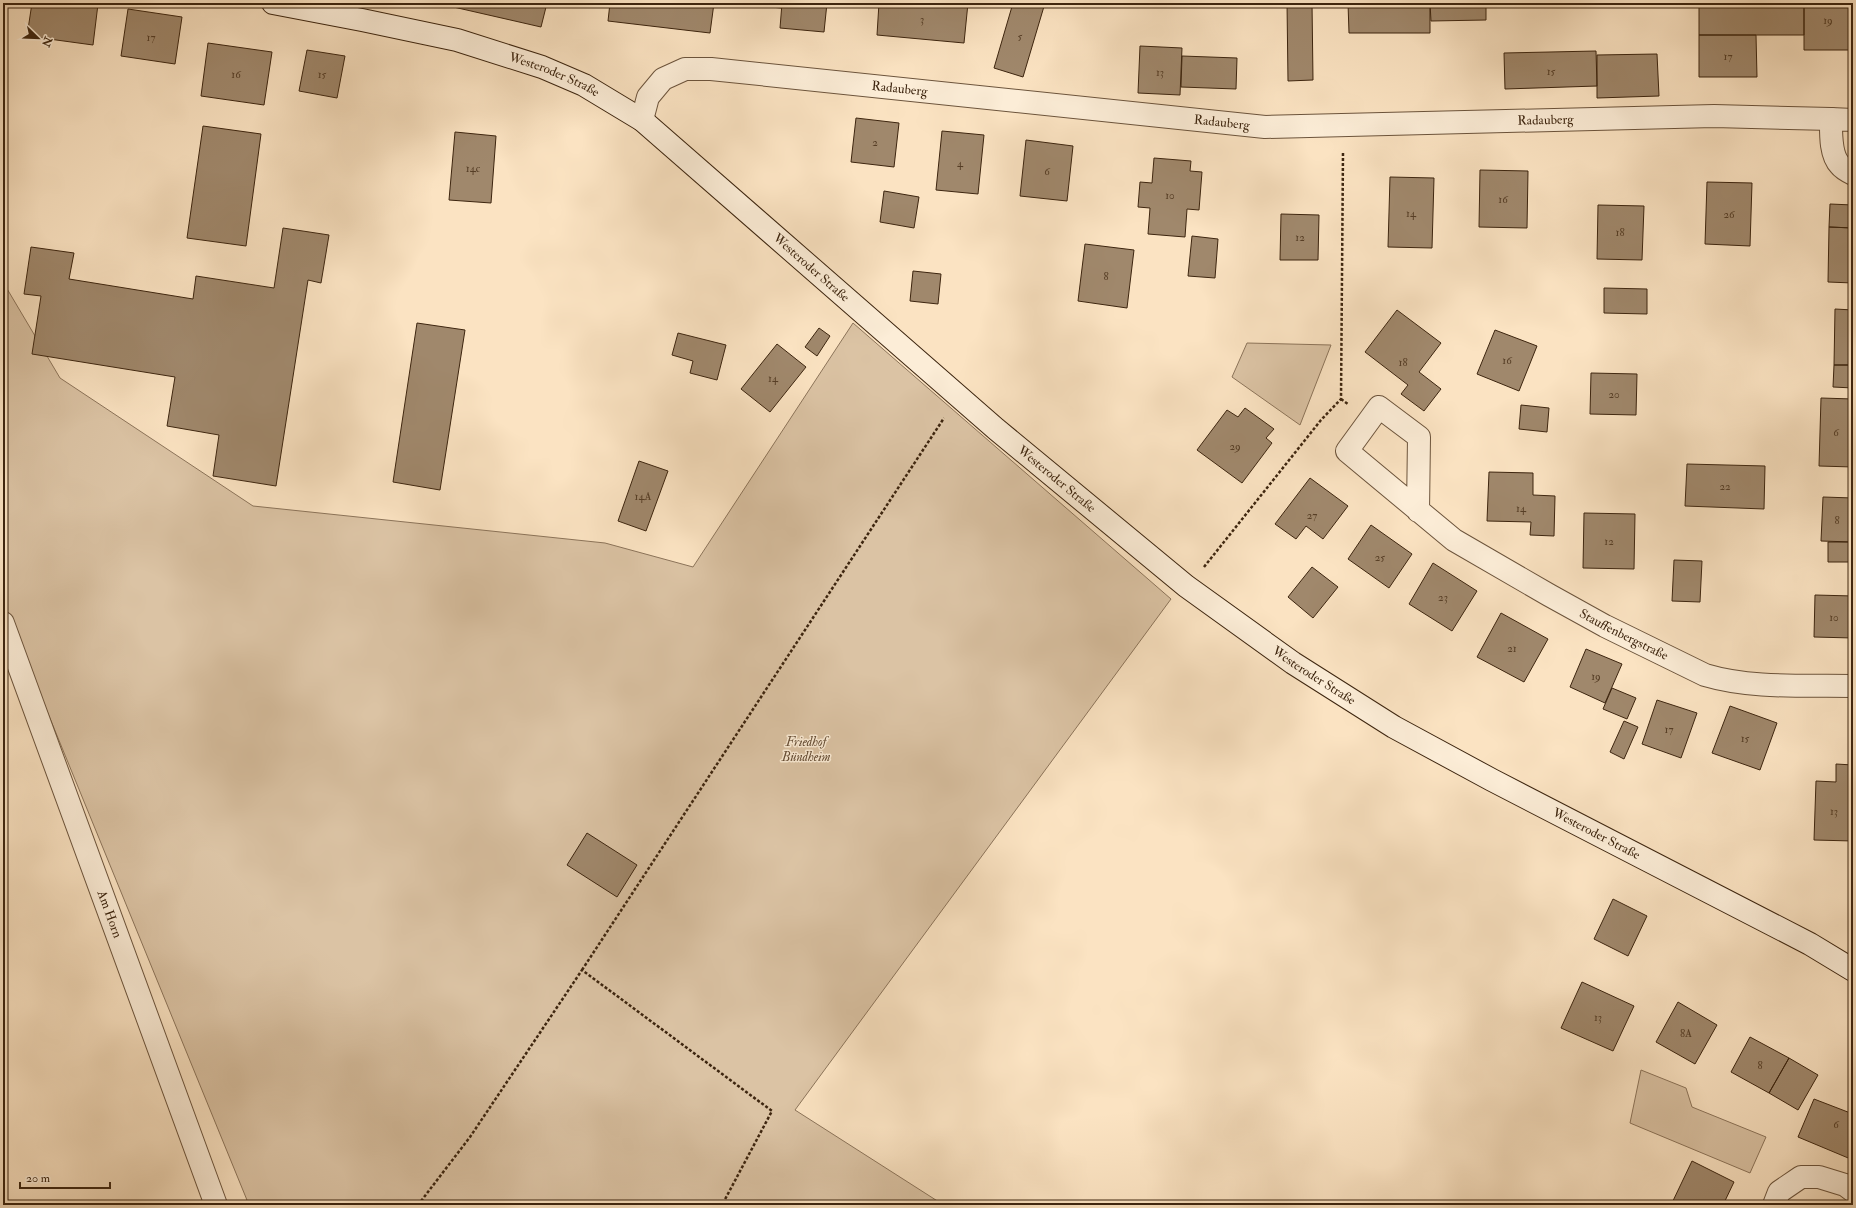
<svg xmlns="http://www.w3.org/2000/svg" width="1856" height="1208" viewBox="0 0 1856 1208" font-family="'IM FELL Double Pica',serif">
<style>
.green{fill:#dbc3a4;stroke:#8c745a}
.building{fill:#a0886c;stroke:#3d250f}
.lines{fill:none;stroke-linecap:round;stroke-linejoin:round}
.street-casing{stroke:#6c543c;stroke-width:24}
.secondary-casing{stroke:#3d250f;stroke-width:24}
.path{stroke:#3d250f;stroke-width:2.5;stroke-dasharray:3 2;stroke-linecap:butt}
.street{stroke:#fcedd7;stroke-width:22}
.secondary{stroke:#fcedd7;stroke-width:22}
.labels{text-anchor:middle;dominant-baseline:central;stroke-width:3;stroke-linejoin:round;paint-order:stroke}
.number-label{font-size:11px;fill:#563e26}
.street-label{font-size:13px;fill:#3d250f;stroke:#fcedd7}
.park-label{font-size:13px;font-style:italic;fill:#644c34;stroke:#fcedd7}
</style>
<rect width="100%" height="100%" fill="#fbe3c2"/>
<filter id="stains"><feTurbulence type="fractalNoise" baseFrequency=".005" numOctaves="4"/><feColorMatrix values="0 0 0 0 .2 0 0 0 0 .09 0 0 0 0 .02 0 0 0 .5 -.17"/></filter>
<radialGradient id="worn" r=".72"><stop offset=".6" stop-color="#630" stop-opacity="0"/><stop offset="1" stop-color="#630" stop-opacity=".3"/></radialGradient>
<!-- green -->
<path class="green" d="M 3,282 L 60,378 L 253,506 L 605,543 L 693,567 L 853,323 L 1171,599 L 795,1110 L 939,1202 L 937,1205 L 249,1205 L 11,623 L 3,599 Z
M 1247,343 L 1331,345 L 1300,425 L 1232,377 Z
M 1641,1070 L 1686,1088 L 1692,1107 L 1766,1137 L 1750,1173 L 1630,1123 Z"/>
<!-- building -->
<path class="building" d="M 32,3 L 98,4 L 93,45 L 27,36 Z
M 436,3 L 547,3 L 541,27 Z
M 610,3 L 714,3 L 710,33 L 608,21 Z
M 728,3 L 782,3 L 781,8 Z
M 782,3 L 827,3 L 824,32 L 780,28 Z
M 879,3 L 968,3 L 964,43 L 877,35 Z
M 1013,3 L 1045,3 L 1023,77 L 994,68 Z
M 1287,3 L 1312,3 L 1313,80 L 1288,81 Z
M 1348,3 L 1430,3 L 1430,33 L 1349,33 Z
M 1430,3 L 1486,3 L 1486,20 L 1431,21 Z
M 1699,4 L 1804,4 L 1804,35 L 1699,35 Z
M 1804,4 L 1853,4 L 1853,50 L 1804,50 Z
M 128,9 L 182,17 L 175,64 L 121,56 Z
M 1699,35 L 1756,35 L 1757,77 L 1699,77 Z
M 208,43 L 272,52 L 264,105 L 201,96 Z
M 1140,46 L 1182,48 L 1180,95 L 1138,93 Z
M 307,50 L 345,56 L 337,98 L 299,91 Z
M 1596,51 L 1597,86 L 1505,89 L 1504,53 Z
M 1657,54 L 1659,96 L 1597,98 L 1597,55 Z
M 1182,56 L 1237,58 L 1236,89 L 1181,87 Z
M 856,118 L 899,123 L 894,167 L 851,162 Z
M 203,126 L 261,134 L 246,246 L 187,238 Z
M 942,131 L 984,135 L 978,194 L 936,190 Z
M 455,132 L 496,136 L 491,203 L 449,200 Z
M 1026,140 L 1073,146 L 1067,201 L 1020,196 Z
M 1154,158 L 1191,161 L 1190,171 L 1202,172 L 1199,210 L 1187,209 L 1185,237 L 1148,234 L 1150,208 L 1138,207 L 1140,182 L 1152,183 Z
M 1480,170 L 1528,171 L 1527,228 L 1479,227 Z
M 1390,177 L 1434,178 L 1432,248 L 1388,247 Z
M 1707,182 L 1752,183 L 1750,246 L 1705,244 Z
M 884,191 L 919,197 L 914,228 L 880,222 Z
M 1830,204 L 1853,205 L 1853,228 L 1829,227 Z
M 1598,205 L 1644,206 L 1642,260 L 1597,259 Z
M 1281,214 L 1319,215 L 1318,260 L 1280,260 Z
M 1829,227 L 1853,228 L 1853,283 L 1828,282 Z
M 283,228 L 329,235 L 321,283 L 308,280 L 276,486 L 213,476 L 219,435 L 167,426 L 175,377 L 32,354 L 41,296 L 24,294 L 31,247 L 74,253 L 69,279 L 193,299 L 196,276 L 274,288 Z
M 1192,236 L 1218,239 L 1215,278 L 1188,276 Z
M 1085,244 L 1134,250 L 1127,308 L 1078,301 Z
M 913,271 L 941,274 L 938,304 L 910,301 Z
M 1604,288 L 1647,289 L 1647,314 L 1604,313 Z
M 1835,309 L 1853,310 L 1853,365 L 1834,365 Z
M 1397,310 L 1441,343 L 1419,372 L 1441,389 L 1424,411 L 1401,394 L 1408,385 L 1365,352 Z
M 417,323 L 465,330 L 440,490 L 393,482 Z
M 819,328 L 830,336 L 817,356 L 805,347 Z
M 1495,330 L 1537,346 L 1519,391 L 1477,374 Z
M 678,333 L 726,345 L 717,380 L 690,373 L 693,361 L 672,355 Z
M 777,344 L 806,367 L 770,412 L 741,389 Z
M 1834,365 L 1853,365 L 1853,388 L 1833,387 Z
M 1591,373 L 1637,374 L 1636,415 L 1590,414 Z
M 1821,398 L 1853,399 L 1853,467 L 1819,466 Z
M 1521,405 L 1549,408 L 1547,432 L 1519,429 Z
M 1245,408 L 1274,429 L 1266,438 L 1272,443 L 1242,483 L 1197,450 L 1227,410 L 1238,417 Z
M 639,461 L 668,471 L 646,531 L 618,521 Z
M 1687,464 L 1765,466 L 1764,509 L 1685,506 Z
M 1489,472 L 1533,473 L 1533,495 L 1555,496 L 1554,536 L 1530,535 L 1531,522 L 1487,521 Z
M 1310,478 L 1348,506 L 1323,539 L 1306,526 L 1296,539 L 1275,524 Z
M 1823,497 L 1853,498 L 1853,542 L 1821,541 Z
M 1584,513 L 1635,514 L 1634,569 L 1583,568 Z
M 1371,525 L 1412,554 L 1389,588 L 1348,559 Z
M 1828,542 L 1853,542 L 1853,562 L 1828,562 Z
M 1674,560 L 1702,561 L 1700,602 L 1672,601 Z
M 1433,563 L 1477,591 L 1452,631 L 1409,604 Z
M 1312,567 L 1338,587 L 1313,618 L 1288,597 Z
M 1815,595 L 1853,596 L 1853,638 L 1814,637 Z
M 1501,613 L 1548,639 L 1524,682 L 1477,657 Z
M 1586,649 L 1622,664 L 1605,703 L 1570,687 Z
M 1612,688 L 1636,698 L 1627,719 L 1603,709 Z
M 1657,700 L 1697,713 L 1681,758 L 1642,744 Z
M 1730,706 L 1777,723 L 1760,770 L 1712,753 Z
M 1624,721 L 1638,727 L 1624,759 L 1610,752 Z
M 1836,764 L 1853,765 L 1853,841 L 1814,840 L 1816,781 L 1836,782 Z
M 587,833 L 637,865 L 617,897 L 567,865 Z
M 1613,899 L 1647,916 L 1628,956 L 1594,939 Z
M 1582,982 L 1634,1006 L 1613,1051 L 1561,1028 Z
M 1678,1002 L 1717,1025 L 1695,1064 L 1656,1042 Z
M 1750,1037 L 1789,1058 L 1769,1093 L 1731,1072 Z
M 1789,1058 L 1818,1075 L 1798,1110 L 1769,1093 Z
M 1814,1099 L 1853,1114 L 1853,1160 L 1798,1137 Z
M 1692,1161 L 1734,1182 L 1723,1205 L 1671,1205 Z"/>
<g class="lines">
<!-- street casing -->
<g class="street-casing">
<g id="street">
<path id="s1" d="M 642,120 L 648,97 L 663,79 L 685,69 L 711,69 L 1265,127 L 1714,116 L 1831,119"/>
<path d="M 1853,120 L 1831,119 C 1831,133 1830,155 1840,165 C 1843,169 1849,172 1853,174"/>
<path id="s2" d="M 1418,511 L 1419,437 L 1379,407 L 1347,451 L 1454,540 L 1549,595 L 1605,626 L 1705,675 C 1752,689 1804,685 1853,686"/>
<path id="s3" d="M 3,623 L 216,1205"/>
<path d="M 1774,1205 L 1779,1192 L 1801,1177 L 1819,1177 L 1845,1185 L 1853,1191"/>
</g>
</g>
<!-- secondary casing -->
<g class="secondary-casing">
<g id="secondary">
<path id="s4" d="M 273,3 L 362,20 L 457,40 L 542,67 L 584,85 L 642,120 L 996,429 L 1186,586 L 1293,663 L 1394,727 L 1492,780 L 1810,944 L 1853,970"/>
</g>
</g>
<!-- path -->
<path class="path" d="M 1341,399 L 1348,404
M 1204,567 L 1321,420 L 1341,399 L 1343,152
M 582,970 L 944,418
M 418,1205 L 470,1137 L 582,970 L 772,1111 L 722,1205"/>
<!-- street -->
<use href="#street" class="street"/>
<!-- secondary -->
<use href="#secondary" class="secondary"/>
</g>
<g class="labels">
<!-- number labels -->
<g class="number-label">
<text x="922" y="19">3</text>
<text x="1828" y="20">19</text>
<text x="1020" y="36">5</text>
<text x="151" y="37">17</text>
<text x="1728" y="56">17</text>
<text x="1551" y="71">15</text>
<text x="1160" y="72">13</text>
<text x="236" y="74">16</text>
<text x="322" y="74">15</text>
<text x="875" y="142">2</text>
<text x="960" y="163">4</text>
<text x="473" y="168">14c</text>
<text x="1047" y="171">6</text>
<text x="1170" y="195">10</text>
<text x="1503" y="199">16</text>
<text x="1411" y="213">14</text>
<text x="1729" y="214">26</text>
<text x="1620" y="232">18</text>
<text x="1300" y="237">12</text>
<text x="1106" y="276">8</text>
<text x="1507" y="360">16</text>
<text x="1403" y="362">18</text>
<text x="773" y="378">14</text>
<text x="1614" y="394">20</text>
<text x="1836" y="432">6</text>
<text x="1235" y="446">29</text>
<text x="1725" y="486">22</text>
<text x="643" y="496">14A</text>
<text x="1521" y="508">14</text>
<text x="1312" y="515">27</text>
<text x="1837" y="520">8</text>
<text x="1609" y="541">12</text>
<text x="1380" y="557">25</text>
<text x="1443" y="597">23</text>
<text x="1834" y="617">10</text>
<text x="1512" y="648">21</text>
<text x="1596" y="676">19</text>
<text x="1669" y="729">17</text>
<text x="1745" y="738">15</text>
<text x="1834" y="811">13</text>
<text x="1598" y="1017">13</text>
<text x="1686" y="1033">8A</text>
<text x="1760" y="1065">8</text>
<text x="1836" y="1124">6</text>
</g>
<!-- street labels -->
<g class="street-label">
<text stroke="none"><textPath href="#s4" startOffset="291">Westeroder Straße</textPath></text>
<text stroke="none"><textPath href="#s1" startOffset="287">Radauberg</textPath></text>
<text stroke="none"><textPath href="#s1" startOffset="935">Radauberg</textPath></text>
<text stroke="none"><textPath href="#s1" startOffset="611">Radauberg</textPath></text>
<text stroke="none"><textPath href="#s4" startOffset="615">Westeroder Straße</textPath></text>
<text stroke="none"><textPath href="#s4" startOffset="939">Westeroder Straße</textPath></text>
<text stroke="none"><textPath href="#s2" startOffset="512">Stauffenbergstraße</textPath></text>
<text stroke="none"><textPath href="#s4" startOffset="1263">Westeroder Straße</textPath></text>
<text stroke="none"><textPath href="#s4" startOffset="1587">Westeroder Straße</textPath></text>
<text stroke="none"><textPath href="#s3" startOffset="310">Am Horn</textPath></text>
</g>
<!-- park labels -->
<g class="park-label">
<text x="806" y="742">Friedhof<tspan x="806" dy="15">Bündheim</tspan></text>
</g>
</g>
<!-- margin -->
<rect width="1856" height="1208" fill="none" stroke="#fbe3c2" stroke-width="16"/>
<rect x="4" y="4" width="1848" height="1200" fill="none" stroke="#3d250f" stroke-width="2"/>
<rect x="8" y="8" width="1840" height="1192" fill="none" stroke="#3d250f"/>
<!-- north arrow -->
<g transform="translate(38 38) rotate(113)" stroke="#fcedd7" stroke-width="3" paint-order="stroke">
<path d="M0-3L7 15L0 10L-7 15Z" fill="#3d250f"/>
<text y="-6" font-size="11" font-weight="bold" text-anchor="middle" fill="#3d250f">N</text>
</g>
<!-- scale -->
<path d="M20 1182v6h90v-6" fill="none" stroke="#3d250f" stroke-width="2"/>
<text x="26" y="1182" font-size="12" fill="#3d250f" stroke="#fcedd7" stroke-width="3" paint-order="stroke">20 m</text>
<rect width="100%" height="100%" filter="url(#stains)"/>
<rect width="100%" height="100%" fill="url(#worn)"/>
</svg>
